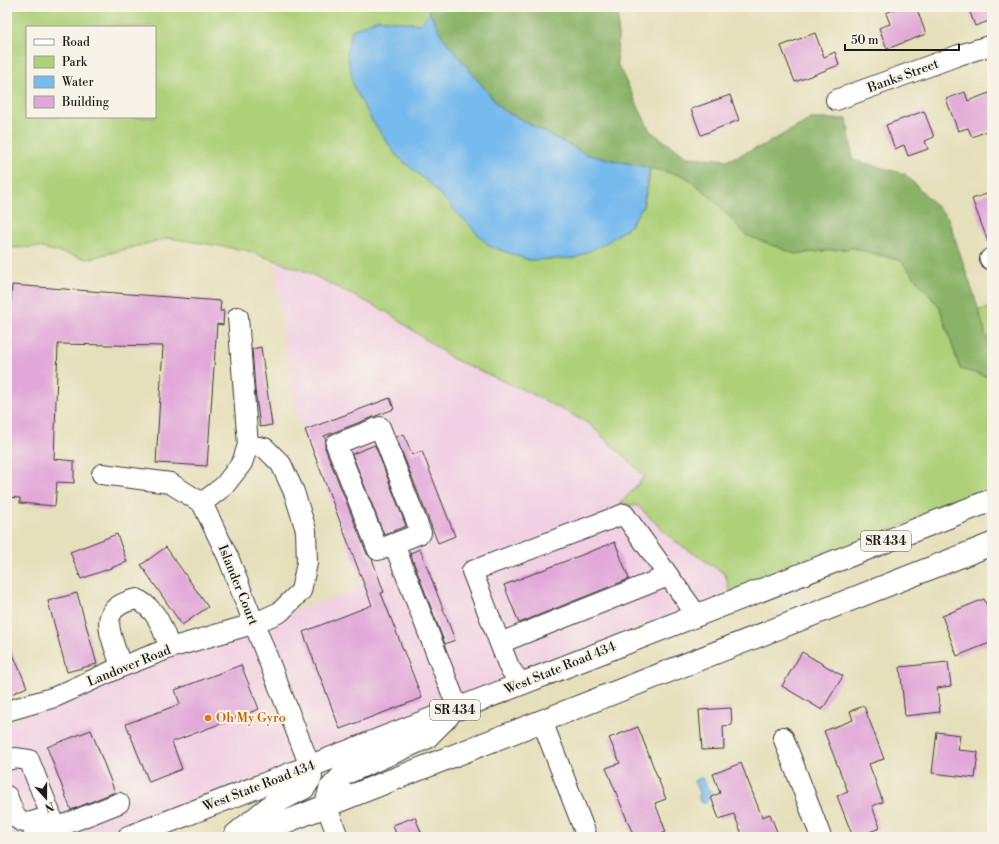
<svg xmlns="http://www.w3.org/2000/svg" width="999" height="844" viewBox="0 0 999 844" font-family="'Libre Bodoni',serif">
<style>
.built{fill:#f1d0e3}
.green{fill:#add078;stroke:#64764a;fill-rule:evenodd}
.forest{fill:#8ab268;stroke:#536742}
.water{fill:#77baed;stroke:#4a6b84}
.building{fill:#e1a7d8}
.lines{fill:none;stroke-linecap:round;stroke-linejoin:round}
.minor-casing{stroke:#3a3934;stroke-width:22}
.major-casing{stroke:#3a3934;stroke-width:24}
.minor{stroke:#fff;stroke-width:20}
.major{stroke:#fff;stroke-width:22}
.food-dot{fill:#e8710a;stroke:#f7f3e8;stroke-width:1.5}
.labels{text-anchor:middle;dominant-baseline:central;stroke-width:4;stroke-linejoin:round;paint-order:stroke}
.shield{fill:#f7f3e8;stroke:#5e5c59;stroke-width:1}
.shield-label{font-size:12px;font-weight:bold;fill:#1c1c1c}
.street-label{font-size:13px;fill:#1c1c1c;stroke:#f7f3e8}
.food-label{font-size:13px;fill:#c56008;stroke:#f7f3e8;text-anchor:start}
</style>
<rect width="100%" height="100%" fill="#f7f3e8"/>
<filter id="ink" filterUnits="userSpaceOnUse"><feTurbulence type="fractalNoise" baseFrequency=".025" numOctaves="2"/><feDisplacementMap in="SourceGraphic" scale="8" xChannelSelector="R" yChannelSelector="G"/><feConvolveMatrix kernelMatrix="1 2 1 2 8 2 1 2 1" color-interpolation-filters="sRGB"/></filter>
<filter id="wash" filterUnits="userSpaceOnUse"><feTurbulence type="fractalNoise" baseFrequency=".012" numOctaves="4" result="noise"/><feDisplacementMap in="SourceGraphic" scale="16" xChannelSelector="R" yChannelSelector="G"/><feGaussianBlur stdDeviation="0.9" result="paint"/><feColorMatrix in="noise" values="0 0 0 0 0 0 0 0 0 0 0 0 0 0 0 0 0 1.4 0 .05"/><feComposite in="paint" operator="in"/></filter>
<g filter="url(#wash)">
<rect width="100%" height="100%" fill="#e6dfbb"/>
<!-- built -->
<path class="built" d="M 275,260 L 305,271 L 387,312 L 453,359 L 528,392 L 588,423 L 646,476 L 620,504 L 638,506 L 673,540 L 725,575 L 730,592 L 314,755 L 261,623 L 333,598 L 363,586 L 298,420 L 286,354 Z
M 249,635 L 299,761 L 105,837 L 7,837 L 7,723 L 175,656 Z"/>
<!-- green -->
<path class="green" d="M 7,7 L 427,7 L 430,13 L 419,24 L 378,19 L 396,155 L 430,183 L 489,246 L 529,260 L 575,258 L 629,227 L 643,206 L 649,181 L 650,168 L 685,176 L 711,197 L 795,254 L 854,248 L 901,261 L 940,308 L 960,369 L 992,378 L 992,490 L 730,592 L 725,574 L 673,540 L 638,506 L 620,504 L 645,476 L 588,423 L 528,392 L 453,359 L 387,312 L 305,271 L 245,250 L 169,238 L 87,259 L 38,247 L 7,248 ZM 27,27 L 155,27 L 155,117 L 27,117 Z
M 992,307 L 992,356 L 978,310 Z"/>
<!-- forest -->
<path class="forest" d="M 427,7 L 619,7 L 617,63 L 650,131 L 687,157 L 728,160 L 764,145 L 811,119 L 847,119 L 853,160 L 905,174 L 948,218 L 975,298 L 992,356 L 992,378 L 960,369 L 940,308 L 901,261 L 854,248 L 795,254 L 746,235 L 711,197 L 685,176 L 588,155 L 501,109 L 442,36 Z"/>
<!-- water -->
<path class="water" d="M 430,13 L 442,36 L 501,109 L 588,155 L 650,168 L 643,206 L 629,227 L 606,243 L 575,258 L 529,260 L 489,246 L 430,184 L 396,155 L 371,119 L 354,88 L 347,52 L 352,30 L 378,19 L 419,24 Z
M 700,778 L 703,779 L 707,787 L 711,792 L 709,799 L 705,803 L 700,802 C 698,798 700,794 698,790 C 697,787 695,784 694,781 Z"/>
<g id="blocks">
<!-- building -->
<path class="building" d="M 900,7 L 916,7 L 926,34 L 887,49 L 879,28 L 890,24 L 886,13 Z
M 968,7 L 992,7 L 992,20 L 975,26 Z
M 815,33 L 824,57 L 835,52 L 839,65 L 795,82 L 781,46 Z
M 965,92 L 968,101 L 989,93 L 992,100 L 992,129 L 972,137 L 968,128 L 958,131 L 946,99 Z
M 730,95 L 739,120 L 701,135 L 691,109 Z
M 924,111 L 934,137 L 925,141 L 928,149 L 908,156 L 904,145 L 895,149 L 886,125 Z
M 992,192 L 992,247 L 990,247 L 972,199 Z
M 12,285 L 221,301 L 220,311 L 224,311 L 223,325 L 217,324 L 207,466 L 156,463 L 163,346 L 58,344 L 54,459 L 74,461 L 74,483 L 57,482 L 55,506 L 20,503 L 20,498 L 7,497 L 7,366 Z
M 261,347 L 272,425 L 260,427 L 255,390 L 252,349 Z
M 390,398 L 394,409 L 324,436 L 326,440 L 325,443 L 325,448 L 367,554 L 372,559 L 384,592 L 381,593 L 422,698 L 340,729 L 303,632 L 372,605 L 305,430 Z
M 404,434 L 412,455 L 422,451 L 455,536 L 438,543 L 396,437 Z
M 375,445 L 406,526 L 384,535 L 352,454 Z
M 117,534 L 127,562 L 81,579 L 70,552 Z
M 615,542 L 629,579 L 519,623 L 504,585 Z
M 166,547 L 208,607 L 182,625 L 141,565 Z
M 420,549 L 455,640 L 445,644 L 410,553 Z
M 77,593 L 97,664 L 67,672 L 48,601 Z
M 984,599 L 992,619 L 992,642 L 957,656 L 942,616 Z
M 7,640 L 27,687 L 7,696 Z
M 802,652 L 843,676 L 822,710 L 782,686 Z
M 948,662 L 951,686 L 937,688 L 940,712 L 905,716 L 900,667 Z
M 241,665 L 259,709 L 172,742 L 182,769 L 149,782 L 126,724 L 180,704 L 175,690 Z
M 864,706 L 884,759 L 869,764 L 883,802 L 872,806 L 880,828 L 856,837 L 853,837 L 837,796 L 848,792 L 824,731 L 853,720 L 850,711 Z
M 731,708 L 732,725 L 723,726 L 724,749 L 702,750 L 699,710 Z
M 638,727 L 666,799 L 655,803 L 666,832 L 654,837 L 634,837 L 606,768 L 620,763 L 609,738 Z
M 91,730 L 115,792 L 71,810 L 47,747 Z
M 937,732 L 960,735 L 958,750 L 978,752 L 975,778 L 932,773 Z
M 741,763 L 762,817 L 770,814 L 779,837 L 743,837 L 734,814 L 719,819 L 711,797 L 720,793 L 713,774 Z
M 415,817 L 423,837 L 397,837 L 393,825 Z"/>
</g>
</g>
<g filter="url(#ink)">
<use href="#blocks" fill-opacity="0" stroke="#3a3934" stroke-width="1"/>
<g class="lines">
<!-- minor casing -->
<g class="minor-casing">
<path id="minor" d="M 836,100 L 959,55 L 992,45
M 990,259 L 992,258
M 380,427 L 421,533 L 378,550 L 336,444 Z
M 102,474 L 170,483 L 202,503 L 228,557 L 310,766
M 202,503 L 224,486 L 242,463 L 248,445 L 238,317
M 394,544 L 458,709
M 500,643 L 668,576
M 121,667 C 113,637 92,608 137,599 C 159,612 161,626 170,648
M 521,684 L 509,667 L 472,571 L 624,514 L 696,614
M 7,711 L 55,697 L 121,667 L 170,648 L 253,624 L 280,612 L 301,591 L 307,563 L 306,530 L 294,492 L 281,464 L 265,448 L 248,445
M 542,721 L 587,837
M 783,737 L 821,837
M 7,760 L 15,758 L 29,760 L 56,828
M 7,796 C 10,803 13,814 18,819 C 26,827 43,818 51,815
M 326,805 L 338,837
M 33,837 L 119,803"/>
</g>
<!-- major casing -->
<g class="major-casing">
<path id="major" d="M 326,805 L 330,789 L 344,774 L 426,738 L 448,716
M 236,834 L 273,804 L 304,788 L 311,777 L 310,766
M 129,837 C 417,725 704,612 992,500
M 247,837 L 992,544"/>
</g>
<!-- minor -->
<use href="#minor" class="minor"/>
<!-- major -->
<use href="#major" class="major"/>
</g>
</g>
<!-- markers -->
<circle class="food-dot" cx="208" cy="718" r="4"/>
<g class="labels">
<!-- shield labels -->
<g class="shield">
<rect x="861" y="531" width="50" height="20" rx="3"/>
<rect x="430" y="700" width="50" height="20" rx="3"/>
</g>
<g class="shield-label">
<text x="886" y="541">SR 434</text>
<text x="455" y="710">SR 434</text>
</g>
<!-- street labels -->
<g class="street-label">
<text transform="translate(903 76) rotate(-20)">Banks Street</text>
<text transform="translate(238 585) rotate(68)">Islander Court</text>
<text transform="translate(129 666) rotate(-22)">Landover Road</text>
<text transform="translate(560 668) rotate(-22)">West State Road 434</text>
<text transform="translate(259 786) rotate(-21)">West State Road 434</text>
</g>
<!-- food labels -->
<g class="food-label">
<text x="216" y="718">Oh My Gyro</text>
</g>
</g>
<!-- margin -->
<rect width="999" height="844" fill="none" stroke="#f7f3e8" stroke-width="24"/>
<!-- legend -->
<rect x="26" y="26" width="130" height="92" fill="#f7f3e8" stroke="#9f9d96"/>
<rect x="34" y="39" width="20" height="6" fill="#ffffff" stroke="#9f9d96"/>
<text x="62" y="46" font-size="12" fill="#1c1c1c">Road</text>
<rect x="34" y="56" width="20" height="12" fill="#add078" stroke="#9f9d96"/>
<text x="62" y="66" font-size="12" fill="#1c1c1c">Park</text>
<rect x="34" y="76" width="20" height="12" fill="#77baed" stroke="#9f9d96"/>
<text x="62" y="86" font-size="12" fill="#1c1c1c">Water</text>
<rect x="34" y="96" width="20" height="12" fill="#e1a7d8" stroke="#9f9d96"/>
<text x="62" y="106" font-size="12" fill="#1c1c1c">Building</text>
<!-- north arrow -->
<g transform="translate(46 798) rotate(159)" stroke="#f7f3e8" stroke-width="3" paint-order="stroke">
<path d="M0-3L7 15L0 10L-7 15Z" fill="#1c1c1c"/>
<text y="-6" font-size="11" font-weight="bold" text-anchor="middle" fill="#1c1c1c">N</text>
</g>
<!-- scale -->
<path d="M845 44v6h114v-6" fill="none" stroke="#1c1c1c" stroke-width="2"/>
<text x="851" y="44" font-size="12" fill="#1c1c1c" stroke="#f7f3e8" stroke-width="3" paint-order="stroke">50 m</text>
</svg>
